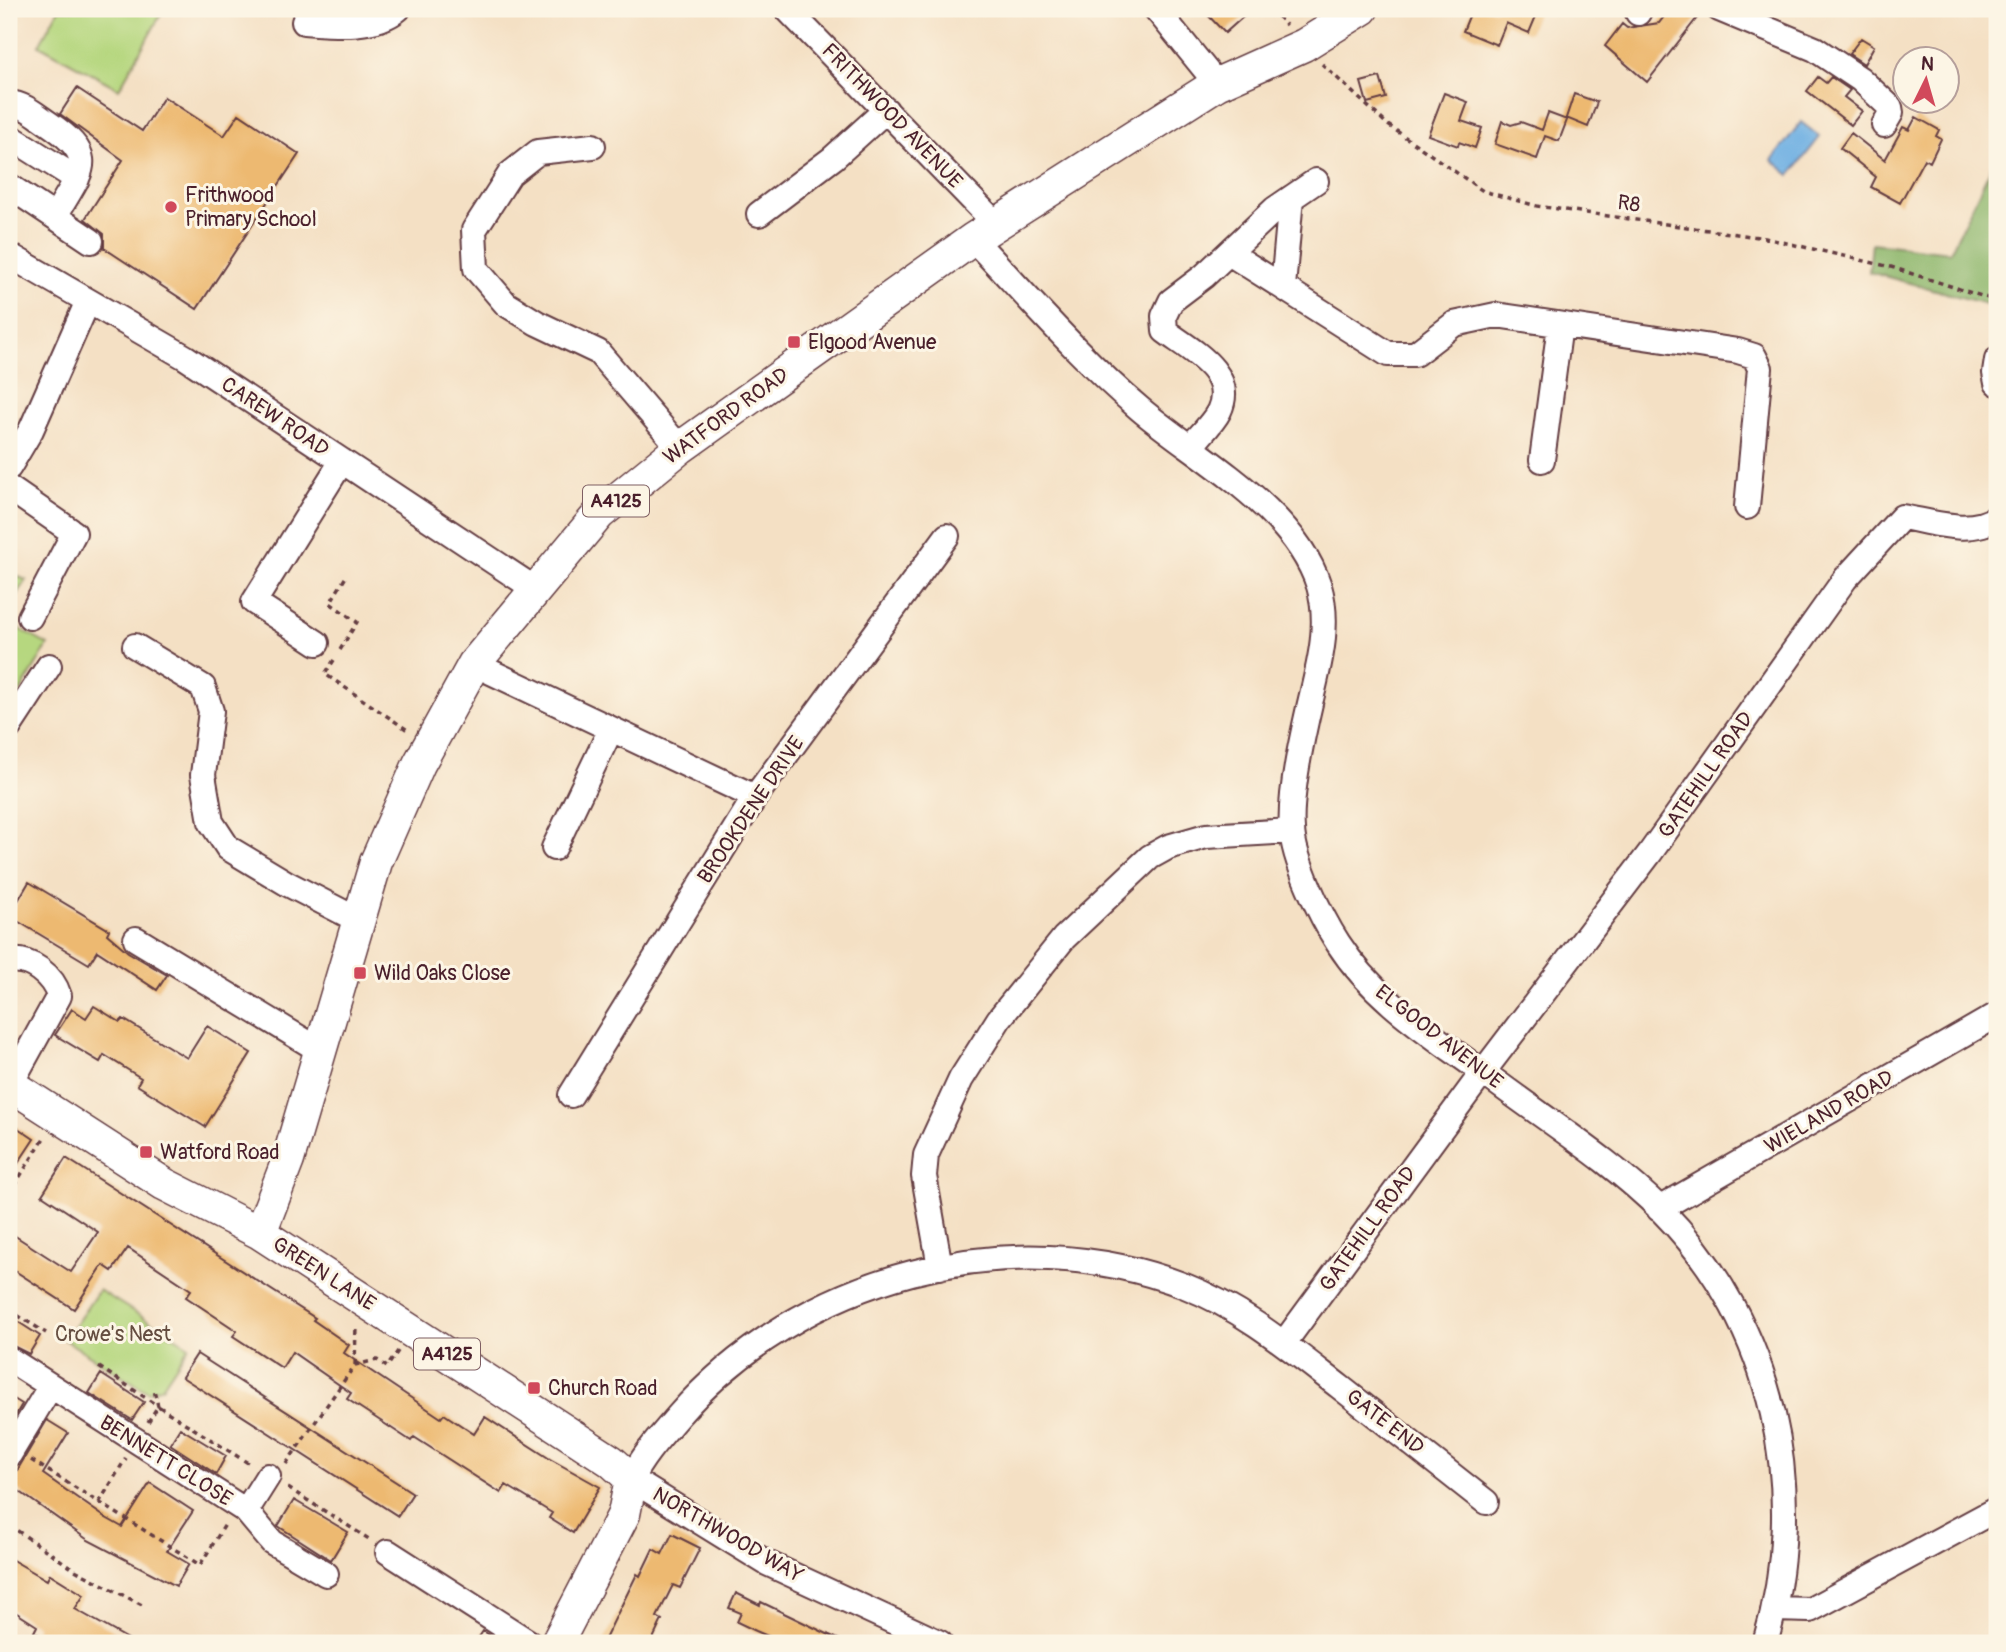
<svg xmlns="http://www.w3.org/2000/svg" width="2006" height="1652" viewBox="0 0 2006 1652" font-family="Pangolin,sans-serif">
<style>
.green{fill:#b6d77f;stroke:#807b55;stroke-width:2}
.forest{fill:#90b86e;stroke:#6d6c4c;stroke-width:2}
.water{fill:#6fb0e3;stroke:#5c6887;stroke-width:2}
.building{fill:#edb971}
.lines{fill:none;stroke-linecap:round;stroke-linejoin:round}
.minor-casing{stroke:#643c42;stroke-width:28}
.major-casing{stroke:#643c42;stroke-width:35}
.path{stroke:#643c42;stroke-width:3.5;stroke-dasharray:5 5;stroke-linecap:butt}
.minor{stroke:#fff;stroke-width:24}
.major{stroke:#fff;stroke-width:32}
.poi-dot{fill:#d1495b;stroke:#fcf5e5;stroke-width:2.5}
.labels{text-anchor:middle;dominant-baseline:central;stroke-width:6;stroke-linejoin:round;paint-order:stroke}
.shield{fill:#fcf5e5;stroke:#7f5f63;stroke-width:2}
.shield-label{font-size:19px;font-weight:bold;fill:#4a1f2b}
.street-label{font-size:21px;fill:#4a1f2b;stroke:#fcf5e5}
.poi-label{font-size:21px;fill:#4a1f2b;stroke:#fcf5e5;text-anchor:start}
.park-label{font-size:21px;fill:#654d40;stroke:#fcf5e5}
</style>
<rect width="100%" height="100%" fill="#fcf5e5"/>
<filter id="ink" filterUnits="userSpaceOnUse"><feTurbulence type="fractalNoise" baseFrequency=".0143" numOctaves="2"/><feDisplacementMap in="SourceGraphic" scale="14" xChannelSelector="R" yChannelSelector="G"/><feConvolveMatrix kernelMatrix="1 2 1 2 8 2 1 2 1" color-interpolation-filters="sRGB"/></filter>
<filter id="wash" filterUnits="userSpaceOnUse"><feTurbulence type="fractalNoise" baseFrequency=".00686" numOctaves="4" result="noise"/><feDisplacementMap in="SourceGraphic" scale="28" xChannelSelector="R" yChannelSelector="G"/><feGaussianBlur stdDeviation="1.57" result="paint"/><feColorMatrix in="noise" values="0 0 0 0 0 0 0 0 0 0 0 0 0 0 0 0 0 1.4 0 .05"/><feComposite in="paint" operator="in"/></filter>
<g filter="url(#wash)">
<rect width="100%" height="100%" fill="#f4e0c4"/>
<!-- green -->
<path class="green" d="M 59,9 L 164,9 L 119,89 L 39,45 Z
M 9,573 L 26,580 L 9,606 Z
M 9,623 L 48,645 L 9,711 Z
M 99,1290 L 189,1346 L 162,1387 L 148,1392 L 65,1340 Z"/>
<!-- forest -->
<path class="forest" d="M 1997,155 L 1997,307 L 1869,272 L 1872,243 L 1950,252 Z"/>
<!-- water -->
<path class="water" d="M 1801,122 L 1820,137 L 1790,175 L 1772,160 Z"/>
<g id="blocks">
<!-- building -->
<path class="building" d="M 1202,9 L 1252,9 L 1225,33 Z
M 1472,9 L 1539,9 L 1529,33 L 1506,23 L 1497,45 L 1463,31 Z
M 1670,9 L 1686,9 L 1697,18 L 1647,82 L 1605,46 L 1622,24 L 1627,28 L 1659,23 Z
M 1861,38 L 1874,46 L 1864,64 L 1849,54 Z
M 1380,77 L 1386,98 L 1367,103 L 1361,82 Z
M 1818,77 L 1826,83 L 1831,77 L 1850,90 L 1844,97 L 1862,111 L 1851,125 L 1807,91 Z
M 77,88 L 142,131 L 164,97 L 224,136 L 239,114 L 299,154 L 197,309 L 104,248 L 104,234 L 85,219 L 123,160 L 60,114 Z
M 1444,93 L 1468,102 L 1461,121 L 1482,128 L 1475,148 L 1459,142 L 1458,146 L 1428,135 Z
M 1574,94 L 1597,102 L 1588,127 L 1566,118 Z
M 1548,113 L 1567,120 L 1559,141 L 1545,136 L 1537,159 L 1495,144 L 1502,121 L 1511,125 L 1521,122 L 1542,130 Z
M 1916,117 L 1939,130 L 1936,136 L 1941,139 L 1930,162 L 1924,159 L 1900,203 L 1871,187 L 1876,177 L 1840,148 L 1851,133 L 1885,160 L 1903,127 L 1909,130 Z
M 29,882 L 109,930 L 107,934 L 128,952 L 167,975 L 157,990 L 97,951 L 89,964 L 9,916 Z
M 94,1006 L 120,1022 L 123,1019 L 187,1058 L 207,1026 L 251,1053 L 205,1127 L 137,1085 L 141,1078 L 104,1055 L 100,1062 L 55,1035 L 72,1009 L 86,1018 Z
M 9,1122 L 34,1139 L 9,1177 Z
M 66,1158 L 315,1318 L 313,1320 L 349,1345 L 344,1353 L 441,1418 L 444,1414 L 474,1434 L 485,1417 L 550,1459 L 600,1487 L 573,1533 L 549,1518 L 552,1513 L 506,1485 L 501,1493 L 414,1437 L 411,1441 L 347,1399 L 351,1393 L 292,1352 L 282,1368 L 233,1336 L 237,1331 L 186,1297 L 191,1290 L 128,1248 L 112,1271 L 103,1265 L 74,1309 L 9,1267 L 9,1232 L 71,1272 L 98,1232 L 42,1195 Z
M 9,1316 L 40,1336 L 29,1354 L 9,1344 Z
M 197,1354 L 413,1493 L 398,1516 L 182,1377 Z
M 101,1374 L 144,1402 L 132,1420 L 89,1393 Z
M 9,1396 L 22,1404 L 9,1427 Z
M 47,1420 L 68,1433 L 43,1474 L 106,1518 L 122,1527 L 150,1483 L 193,1511 L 167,1551 L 189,1564 L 176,1586 L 88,1540 L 9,1484 Z
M 180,1428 L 226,1456 L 216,1474 L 170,1444 Z
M 294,1500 L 348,1532 L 331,1560 L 278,1526 Z
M 672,1534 L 700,1548 L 680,1588 L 673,1585 L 657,1617 L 662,1620 L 651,1643 L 603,1643 L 637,1574 L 640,1576 L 653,1549 L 662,1554 Z
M 9,1558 L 47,1580 L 50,1574 L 84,1595 L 75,1609 L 135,1643 L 52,1643 L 34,1632 L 37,1626 L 9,1608 Z
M 736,1593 L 760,1605 L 761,1602 L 846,1643 L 784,1643 L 756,1631 L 737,1622 L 741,1613 L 729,1608 Z
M 483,1631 L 503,1643 L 475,1643 Z"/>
</g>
</g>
<g filter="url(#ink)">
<use href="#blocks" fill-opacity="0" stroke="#643c42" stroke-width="2"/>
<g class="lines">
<!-- minor casing -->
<g class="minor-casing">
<path id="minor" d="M 787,9 L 997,225
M 1156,9 L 1217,84
M 1719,9 L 1815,49 L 1860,79 L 1890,107 L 1891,113 L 1884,125
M 1638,13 L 1640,9
M 304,22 C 332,24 375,29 398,9
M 9,103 C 24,104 36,115 48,123 C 100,158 82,169 55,216
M 9,136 L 77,179
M 593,146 L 538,152 L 510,174 L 474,230 L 476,269 L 506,304 L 537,323 L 598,352 L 680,448
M 9,186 L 91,241
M 759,214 L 833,158 L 886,110
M 973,239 C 1027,296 1080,358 1140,409 C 1199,459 1294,508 1319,586 C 1330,623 1320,662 1311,699 C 1303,733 1289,794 1292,829 C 1293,859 1321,917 1338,943 C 1375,1001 1434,1036 1488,1076 C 1546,1120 1611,1160 1662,1211 C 1775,1325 1810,1492 1765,1643
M 1229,253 L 1388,354 L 1415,354 L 1454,324 L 1496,315 L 1738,351 L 1754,356 L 1760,368 L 1747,507
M 9,255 L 185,357 L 535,589
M 1283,287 L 1291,198
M 1997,360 L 1995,373 L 1997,383
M 1191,446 C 1200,435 1213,423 1219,411 C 1237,373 1190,350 1165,331 L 1164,316 L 1171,301 L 1204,276 L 1275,209 L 1316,181
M 1542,460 L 1560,325
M 9,467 L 31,430 L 88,301
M 9,488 L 74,533 L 30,617
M 317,643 L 254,602 L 342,461
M 135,646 L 203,687 L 211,711 L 203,775 L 211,822 L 228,848 L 288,884 L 356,919
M 474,664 L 755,797
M 9,727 L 49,666
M 554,848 L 611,729
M 136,939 L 321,1051
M 9,961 C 30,957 53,976 59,996 L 10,1085
M 571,1095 L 755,797 L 947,536
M 1659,1209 L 1997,1015
M 940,1267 L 924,1176 L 926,1155 L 961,1079 L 999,1019 L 1064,938 L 1150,857 L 1168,847 L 1206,836 L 1291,831
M 1284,1343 L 1483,1072 L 1650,853 L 1845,579 L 1902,517 C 1932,522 1971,536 1997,517
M 9,1359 L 246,1511 L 268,1476
M 9,1455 L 50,1387
M 246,1511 L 272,1542 L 326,1574
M 388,1552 L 530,1643
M 1775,1609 L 1810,1610 L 1997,1509
M 940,1643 L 767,1563 L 631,1479 C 643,1455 661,1436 678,1416 C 800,1276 1010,1218 1185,1286 C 1242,1308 1292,1350 1340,1387 C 1388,1425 1437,1463 1486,1502"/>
</g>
<!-- major casing -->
<g class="major-casing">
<path id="major" d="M 9,1084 L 164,1184 L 260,1233 L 611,1461 L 631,1479 L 624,1514 L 557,1643
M 260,1233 L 288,1160 L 376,862 L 419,764 L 474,664 L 599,514 L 680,448 L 973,239 L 1217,84 L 1304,45 L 1362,9"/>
</g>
<!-- path -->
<path class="path" d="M 1271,9 L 1286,25
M 1322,64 L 1388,125 L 1483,191 L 1537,206 L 1765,238 L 1891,267 L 1997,301
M 340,650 L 357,622 L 330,603 L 347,575
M 334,660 L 325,674 L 409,731
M 9,1194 L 44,1138
M 9,1310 L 46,1333
M 355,1365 L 356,1325
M 99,1367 L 158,1406 L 154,1390
M 148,1422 L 158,1406 L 248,1463
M 31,1460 L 200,1565 L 226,1523
M 286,1464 L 355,1365 L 377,1360 L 387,1367 L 398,1351
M 288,1488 L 369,1539
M 99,1503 L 126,1458
M 9,1525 L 75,1570 L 144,1606"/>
<!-- minor -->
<use href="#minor" class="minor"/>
<!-- major -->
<use href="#major" class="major"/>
</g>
</g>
<!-- markers -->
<g class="poi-dot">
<circle cx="171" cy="207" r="7"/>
<rect x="787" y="335" width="14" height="14" rx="3.5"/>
<rect x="353" y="966" width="14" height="14" rx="3.5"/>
<rect x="139" y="1145" width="14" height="14" rx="3.5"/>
<rect x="527" y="1381" width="14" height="14" rx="3.5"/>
</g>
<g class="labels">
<!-- shield labels -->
<g class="shield">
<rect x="583" y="485.5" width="66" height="31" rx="5"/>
<rect x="414" y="1338.5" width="66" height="31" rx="5"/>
</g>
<g class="shield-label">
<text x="616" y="501">A4125</text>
<text x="447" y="1354">A4125</text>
</g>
<!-- street labels -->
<g class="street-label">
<text transform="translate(892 116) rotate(46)">FRITHWOOD AVENUE</text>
<text transform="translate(1629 204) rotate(8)">R8</text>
<text transform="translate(726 416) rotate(-36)">WATFORD ROAD</text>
<text transform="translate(275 417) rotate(34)">CAREW ROAD</text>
<text transform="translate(1706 775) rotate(-55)">GATEHILL ROAD</text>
<text transform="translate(751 810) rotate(-56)">BROOKDENE DRIVE</text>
<text transform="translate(1439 1037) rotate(38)">ELGOOD AVENUE</text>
<text transform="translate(1829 1112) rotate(-30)">WIELAND ROAD</text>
<text transform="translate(1368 1229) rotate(-54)">GATEHILL ROAD</text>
<text transform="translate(324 1274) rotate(33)">GREEN LANE</text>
<text transform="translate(1385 1422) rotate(38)">GATE END</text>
<text transform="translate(166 1461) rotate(32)">BENNETT CLOSE</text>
<text transform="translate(728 1535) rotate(30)">NORTHWOOD WAY</text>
</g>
<!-- poi labels -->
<g class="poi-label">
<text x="185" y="195">Frithwood<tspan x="185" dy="24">Primary School</tspan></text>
<text x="808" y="342">Elgood Avenue</text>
<text x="374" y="973">Wild Oaks Close</text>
<text x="160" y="1152">Watford Road</text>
<text x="548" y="1388">Church Road</text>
</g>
<!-- park labels -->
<g class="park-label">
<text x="113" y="1334">Crowe's Nest</text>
</g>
</g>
<!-- margin -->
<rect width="2006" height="1652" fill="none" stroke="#fcf5e5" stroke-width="35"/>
<!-- north arrow -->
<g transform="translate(1926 80) rotate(5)"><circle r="33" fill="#fcf5e5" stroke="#b59f9b" stroke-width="2"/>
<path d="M0-5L12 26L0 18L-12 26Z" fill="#d1495b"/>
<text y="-10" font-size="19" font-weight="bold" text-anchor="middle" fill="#4a1f2b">N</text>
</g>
</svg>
